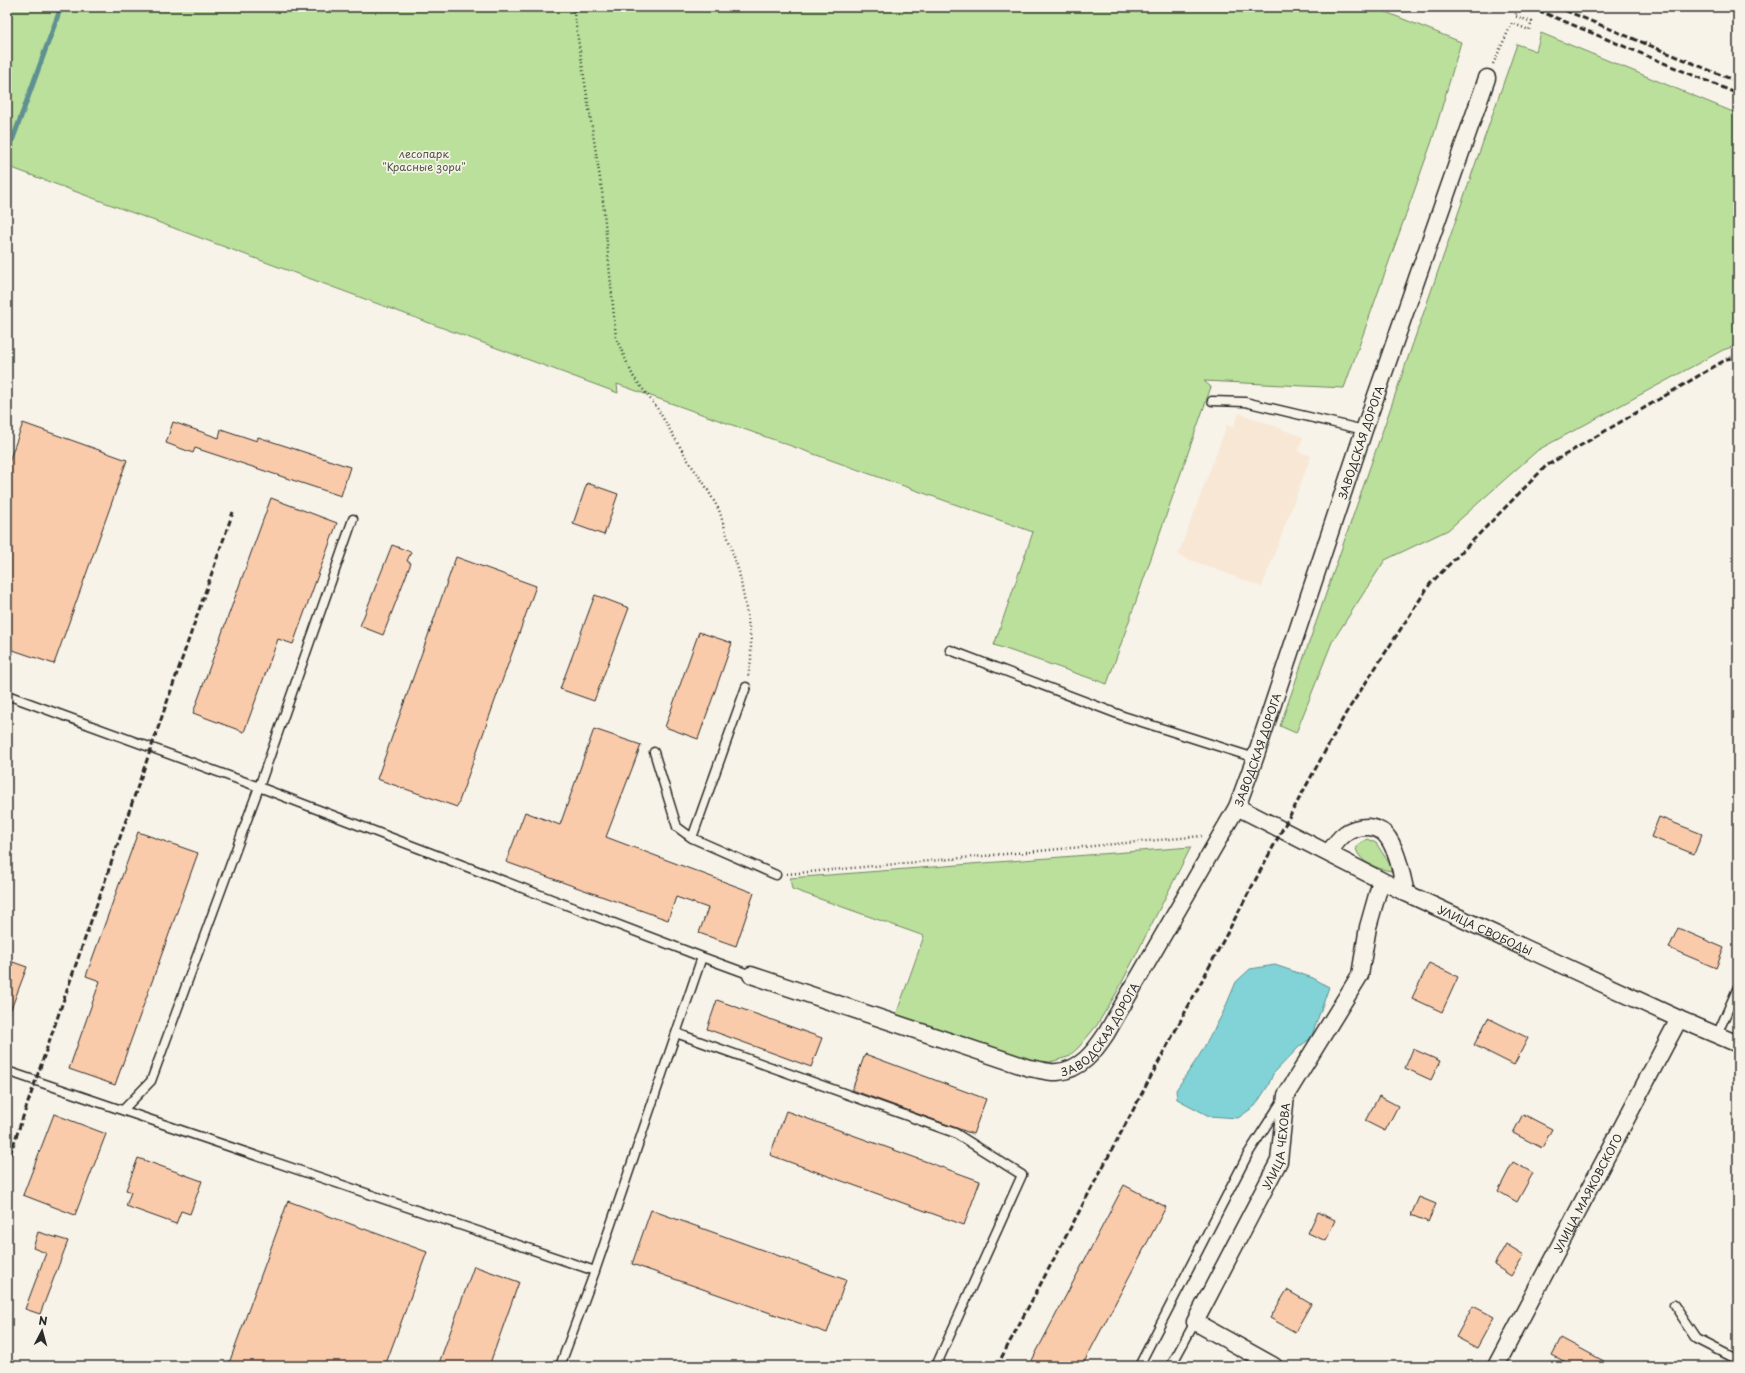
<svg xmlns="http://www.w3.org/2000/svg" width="1745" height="1373" viewBox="0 0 1745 1373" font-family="'Playpen Sans',sans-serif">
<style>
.built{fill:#f8e7d5}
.green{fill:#bae09b;stroke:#728663}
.water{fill:#81d3d7;stroke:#5f9092}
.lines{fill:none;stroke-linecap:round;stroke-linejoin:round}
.stream{stroke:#5f9092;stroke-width:5}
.building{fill:#facbaa;stroke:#2b2b2b}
.lane-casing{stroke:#2b2b2b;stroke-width:11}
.street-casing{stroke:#2b2b2b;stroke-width:19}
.path{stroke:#2b2b2b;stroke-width:2.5;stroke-dasharray:1 3;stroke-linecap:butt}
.lane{stroke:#f7f3e8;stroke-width:8}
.street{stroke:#f7f3e8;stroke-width:16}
.rail{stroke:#2b2b2b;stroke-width:3;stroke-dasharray:6 3;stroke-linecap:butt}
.labels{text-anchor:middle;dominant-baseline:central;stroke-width:3.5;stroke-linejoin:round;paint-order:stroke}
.park-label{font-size:11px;fill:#4f5847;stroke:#f7f3e8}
.street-label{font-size:11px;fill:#2b2b2b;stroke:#f7f3e8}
</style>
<rect width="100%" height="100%" fill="#f7f3e8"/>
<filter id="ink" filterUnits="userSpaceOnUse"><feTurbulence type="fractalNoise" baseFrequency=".025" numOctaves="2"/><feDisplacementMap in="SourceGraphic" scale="8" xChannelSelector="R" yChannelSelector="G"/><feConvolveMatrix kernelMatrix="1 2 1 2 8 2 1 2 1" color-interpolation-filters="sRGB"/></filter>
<g filter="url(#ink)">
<!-- built -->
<path class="built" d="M 1239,413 L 1303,437 L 1298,451 L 1311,456 L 1262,587 L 1178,555 L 1227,425 L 1233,428 Z"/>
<!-- green -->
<path class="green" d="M 7,7 L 1373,7 L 1461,42 L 1432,141 L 1344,388 L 1204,381 L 1211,387 L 1107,684 L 994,645 L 1033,532 L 617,384 L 618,393 L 12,168 L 7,182 Z
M 1541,33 L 1738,114 L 1738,345 L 1723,350 L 1538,450 L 1448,530 L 1385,560 L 1332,642 L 1296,733 L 1280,726 L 1517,44 L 1536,51 Z
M 1367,839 L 1376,843 L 1391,866 L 1391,871 C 1378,869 1360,863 1356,849 L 1360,843 Z
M 1191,847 L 1117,992 L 1097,1025 L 1079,1047 L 1068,1057 L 1050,1062 L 1029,1061 L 896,1015 L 924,936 L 792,889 L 790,878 Z"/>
<!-- water -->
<path class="water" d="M 1275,965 L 1313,978 L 1329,987 L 1311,1038 L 1299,1047 L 1273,1074 L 1268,1086 L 1255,1106 L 1238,1118 L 1209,1116 L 1177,1099 L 1176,1090 L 1199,1056 L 1222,1015 L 1236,982 L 1250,969 Z"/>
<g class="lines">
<!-- stream -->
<path class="stream" d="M 7,155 L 61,7"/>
</g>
<!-- building -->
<path class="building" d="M 173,422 L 219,438 L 221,429 L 257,441 L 258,437 L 350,467 L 341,496 L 195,448 L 193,453 L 166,443 Z
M 23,423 L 127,460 L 54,664 L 7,648 L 7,467 Z
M 587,483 L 618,494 L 604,535 L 573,524 Z
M 271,498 L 337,523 L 293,644 L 278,639 L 244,732 L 193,713 Z
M 392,545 L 411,552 L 407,561 L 411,563 L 383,635 L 360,626 Z
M 456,557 L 536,586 L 457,807 L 377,779 Z
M 595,595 L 629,608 L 594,701 L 560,689 Z
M 699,632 L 732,643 L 698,739 L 665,727 Z
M 594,729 L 641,745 L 606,837 L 754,893 L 736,946 L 699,933 L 708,908 L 676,897 L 668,920 L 506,862 L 525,812 L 560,825 Z
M 1659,817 L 1702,834 L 1694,854 L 1651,837 Z
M 138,832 L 198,853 L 115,1085 L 69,1069 L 100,981 L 86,976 Z
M 1678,928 L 1724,948 L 1716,968 L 1669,948 Z
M 7,960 L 27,967 L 8,1017 L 7,1017 Z
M 1429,963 L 1458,977 L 1442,1012 L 1412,998 Z
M 717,1000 L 822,1038 L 811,1067 L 707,1029 Z
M 1488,1018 L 1528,1038 L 1514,1065 L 1474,1045 Z
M 1413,1049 L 1440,1061 L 1431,1080 L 1405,1068 Z
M 865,1054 L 986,1099 L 973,1134 L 852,1090 Z
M 1379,1096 L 1398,1106 L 1385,1131 L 1365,1121 Z
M 786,1111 L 980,1181 L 964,1225 L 770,1155 Z
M 54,1114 L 106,1134 L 75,1215 L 23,1195 Z
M 1523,1114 L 1552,1129 L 1542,1148 L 1513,1133 Z
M 138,1158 L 202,1181 L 190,1214 L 181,1211 L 176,1224 L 126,1206 L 131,1192 L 126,1190 Z
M 1513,1162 L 1533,1173 L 1517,1202 L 1498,1191 Z
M 1124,1185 L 1166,1207 L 1082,1366 L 1029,1366 Z
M 1419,1197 L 1436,1204 L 1428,1222 L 1411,1215 Z
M 288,1201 L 427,1252 L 385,1366 L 228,1366 Z
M 651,1210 L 846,1280 L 827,1333 L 632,1264 Z
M 1318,1212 L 1335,1220 L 1326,1241 L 1308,1233 Z
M 38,1232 L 68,1241 L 40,1314 L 25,1309 L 46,1253 L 33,1248 Z
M 1506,1244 L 1524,1255 L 1511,1276 L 1494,1265 Z
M 474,1266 L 519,1282 L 489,1366 L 438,1366 Z
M 1287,1290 L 1311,1304 L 1295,1332 L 1270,1318 Z
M 1473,1306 L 1494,1317 L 1477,1348 L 1456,1337 Z
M 1561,1338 L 1613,1366 L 1573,1366 L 1552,1355 Z"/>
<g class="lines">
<!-- lane casing -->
<g class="lane-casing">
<path id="lane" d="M 1212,401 L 1245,402 L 1364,430
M 950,650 L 1123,716 L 1255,758
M 7,695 L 259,787 L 702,957 L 595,1271 L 7,1071
M 654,752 L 677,827 L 692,838 L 776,875
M 692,838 L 746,687
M 702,957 L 751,975
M 676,1033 L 955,1133 L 1022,1175 L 936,1366
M 1717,1035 L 1738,987
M 123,1110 L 151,1081 L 259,787 L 353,519
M 1674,1305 L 1697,1339 L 1738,1360
M 560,1366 L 595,1271
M 1139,1366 L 1248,1154 L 1282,1101
M 1171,1366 L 1195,1322"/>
</g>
<!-- street casing -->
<g class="street-casing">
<g id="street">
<path id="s1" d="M 1237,807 L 1406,893 L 1679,1019 L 1738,1044"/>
<path d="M 1329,853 C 1339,837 1348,827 1368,827 C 1373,827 1381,830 1385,834 C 1397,847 1402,876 1406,893"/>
<path id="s2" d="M 751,975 L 1029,1068 C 1038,1069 1049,1073 1057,1072 C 1081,1070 1094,1052 1106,1034 L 1237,807 L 1255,758 L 1364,430 L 1487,78"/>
<path id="s3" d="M 1274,1366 L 1195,1322 L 1279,1161 L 1286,1095 L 1360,975 L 1368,927 L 1381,881"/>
<path id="s4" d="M 1496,1366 L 1679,1019"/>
</g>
</g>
<!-- path -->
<path class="path" d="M 573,7 L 602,191 L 616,338 L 633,376 L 657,408 L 689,462 L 705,485 L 719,510 L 739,572 L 747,614 L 751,641 L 751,660 L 748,676
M 1493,64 L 1512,23 L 1529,30 L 1532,22 L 1515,16 L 1519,7
M 787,874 L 1202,836"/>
<!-- lane -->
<use href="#lane" class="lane"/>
<!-- street -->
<use href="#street" class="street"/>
<!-- rail -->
<path class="rail" d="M 1530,7 L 1738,94
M 1557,7 L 1738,82
M 7,1163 L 233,512
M 997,1366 L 1282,830 L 1346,713 L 1430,584 L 1546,466 L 1727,359 L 1738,356"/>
</g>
</g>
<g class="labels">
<!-- park labels -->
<g class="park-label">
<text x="424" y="153">лесопарк<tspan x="424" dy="13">"Красные зори"</tspan></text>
</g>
<!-- street labels -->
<g class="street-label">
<text stroke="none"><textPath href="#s2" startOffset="1033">ЗАВОДСКАЯ ДОРОГА</textPath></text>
<text stroke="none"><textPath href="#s2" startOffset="709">ЗАВОДСКАЯ ДОРОГА</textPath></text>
<text stroke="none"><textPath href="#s1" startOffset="277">УЛИЦА СВОБОДЫ</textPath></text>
<text stroke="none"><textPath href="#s2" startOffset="385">ЗАВОДСКАЯ ДОРОГА</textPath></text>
<text stroke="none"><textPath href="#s3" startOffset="286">УЛИЦА ЧЕХОВА</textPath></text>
<text stroke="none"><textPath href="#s4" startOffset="196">УЛИЦА МАЯКОВСКОГО</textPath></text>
</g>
</g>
<!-- margin -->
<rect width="1745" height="1373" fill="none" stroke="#f7f3e8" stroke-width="24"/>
<rect x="12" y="12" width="1721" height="1349" fill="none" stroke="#2b2b2b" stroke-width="1.5" filter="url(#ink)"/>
<!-- north arrow -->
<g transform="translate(42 1331) rotate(6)" stroke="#f7f3e8" stroke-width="3" paint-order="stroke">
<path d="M0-3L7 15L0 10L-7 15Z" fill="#2b2b2b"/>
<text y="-6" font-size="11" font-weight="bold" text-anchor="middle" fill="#2b2b2b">N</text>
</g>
</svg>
